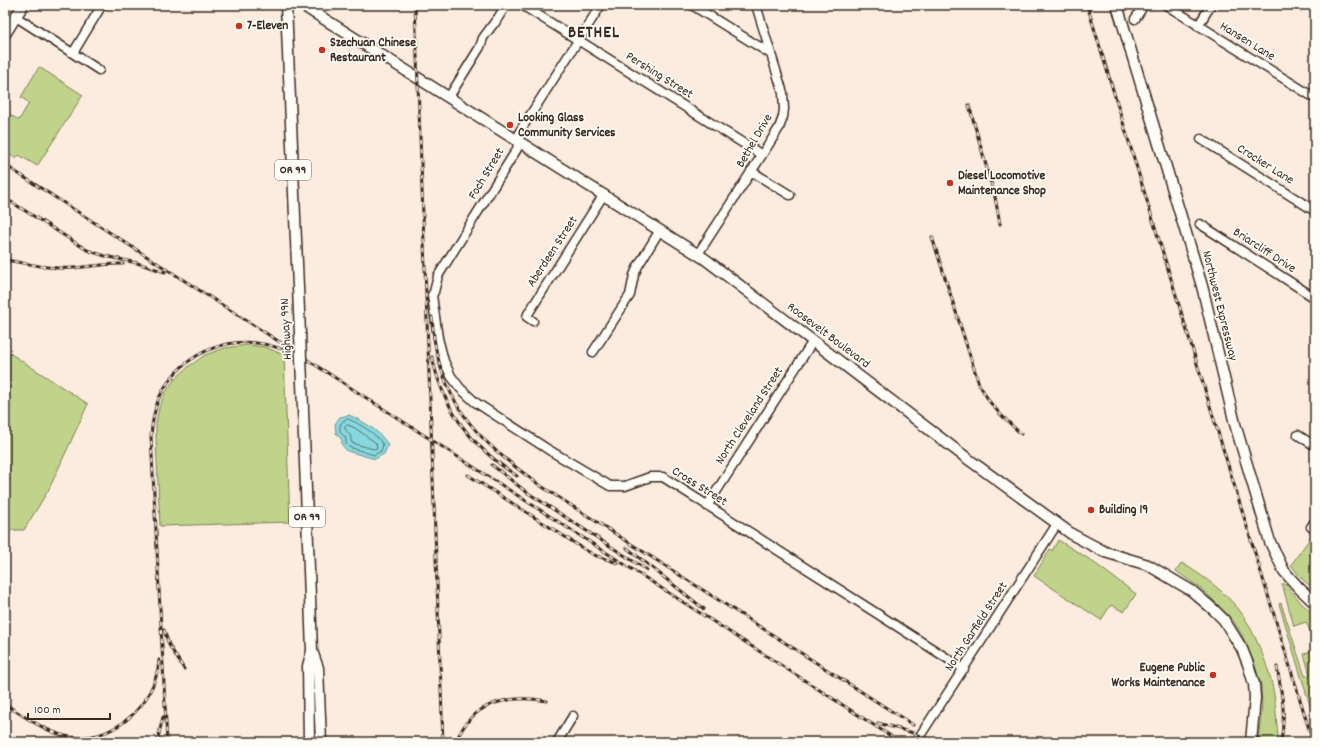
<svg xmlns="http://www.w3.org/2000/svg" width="1320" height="747" viewBox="0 0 1320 747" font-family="Dekko,sans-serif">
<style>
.green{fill:#bfd48a;stroke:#7d7f54}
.water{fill:#87d8e0;stroke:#699292}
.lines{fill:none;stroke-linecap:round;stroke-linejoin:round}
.shore{stroke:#59706c;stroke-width:1}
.minor-casing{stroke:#3b2a1e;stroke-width:11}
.major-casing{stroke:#3b2a1e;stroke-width:13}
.minor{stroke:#fdfcf7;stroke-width:8}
.major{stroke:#fdfcf7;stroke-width:10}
.rail-casing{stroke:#3b2a1e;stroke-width:3}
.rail{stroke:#fdfcf7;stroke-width:1.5;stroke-dasharray:4.5;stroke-linecap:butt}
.major-bridge-casing{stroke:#3b2a1e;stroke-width:13;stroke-linecap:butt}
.major-bridge{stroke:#fdfcf7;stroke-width:10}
.poi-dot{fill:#c8321e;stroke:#fdfcf7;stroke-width:1.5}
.labels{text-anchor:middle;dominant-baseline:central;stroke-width:3.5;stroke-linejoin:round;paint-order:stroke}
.shield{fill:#fdfcf7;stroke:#75695f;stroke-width:1}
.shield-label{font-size:12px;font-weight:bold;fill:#3b2a1e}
.poi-label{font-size:13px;font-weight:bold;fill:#3b2a1e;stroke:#fdfcf7;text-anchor:start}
.street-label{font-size:13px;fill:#3b2a1e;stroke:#fdfcf7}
.district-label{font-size:17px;font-weight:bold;letter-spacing:1px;fill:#3b2a1e;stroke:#fdfcf7}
</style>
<rect width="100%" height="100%" fill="#fcece0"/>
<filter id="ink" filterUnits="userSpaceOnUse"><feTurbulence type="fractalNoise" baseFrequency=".025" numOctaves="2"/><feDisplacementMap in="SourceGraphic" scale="8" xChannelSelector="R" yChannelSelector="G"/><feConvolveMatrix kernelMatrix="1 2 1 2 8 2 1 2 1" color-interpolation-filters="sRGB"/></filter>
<g filter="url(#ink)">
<!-- green -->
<path class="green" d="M 39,67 L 83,95 L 37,166 L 19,155 L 16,159 L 5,151 L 5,114 L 7,113 L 19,120 L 29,103 L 21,97 Z
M 247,345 L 265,347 L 284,355 L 290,522 L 160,526 L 156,438 L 156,423 L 159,408 L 165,393 L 174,380 L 188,367 L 205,355 L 225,348 Z
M 5,350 L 88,404 L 49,489 L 24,530 L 5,530 Z
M 1315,531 L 1315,590 L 1302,579 L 1291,565 Z
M 1058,540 L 1089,559 L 1136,594 L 1124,612 L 1111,605 L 1101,620 L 1034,576 L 1050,549 L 1052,551 Z
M 1182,563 C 1201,575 1219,587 1234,604 C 1250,620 1267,662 1272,684 C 1276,701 1276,719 1278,736 L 1277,742 L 1258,742 L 1262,706 L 1261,686 L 1256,669 L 1242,635 L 1232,619 L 1203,590 L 1176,571 Z
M 1282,584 L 1285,584 L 1302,604 L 1315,615 L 1315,630 L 1310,631 L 1306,622 L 1294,626 Z
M 1281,603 L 1305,676 L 1310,675 L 1304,654 L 1315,650 L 1315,707 L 1311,709 L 1279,604 Z"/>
<!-- water -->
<path class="water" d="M 349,415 C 363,421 380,431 388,445 L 384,454 L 375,459 L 347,451 L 342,445 L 342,440 L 336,433 L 335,424 L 340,417 Z"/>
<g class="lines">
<!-- shore -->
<path class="shore" d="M 348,419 C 359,423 378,435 383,445 L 381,451 L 374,455 L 349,447 L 346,444 L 346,438 L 340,432 L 340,425 L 343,421 Z
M 348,425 L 355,428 L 376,443 L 377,448 L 373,449 L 352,443 L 350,435 L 345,429 L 345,426 Z"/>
<!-- minor casing -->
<g class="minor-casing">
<path id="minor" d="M 522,5 L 762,155
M 601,5 L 520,131 L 517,149 L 438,276 L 434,292 L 432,295 L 438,338 L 444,361 L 451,376 L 460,388 L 475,402 L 549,450 L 610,486 L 625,486 L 650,477 L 663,477 L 964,669
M 692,5 L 771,54
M 1166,5 L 1315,98
M 1299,5 L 1300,5
M 16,17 L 99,70
M 1135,19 L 1144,5
M 495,23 L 506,5
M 1198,26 L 1211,5
M 73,53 L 102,5
M 449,97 L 480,47 L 483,38 L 497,19
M 1201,139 L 1315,211
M 751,171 L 790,195
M 1200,224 L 1315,298
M 698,254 L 762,155 L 779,128 L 783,117 L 784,109 L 783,93 L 756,5
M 533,321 L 527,317 L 528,314 L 604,194
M 593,352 L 630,295 L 634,275 L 638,266 L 660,230
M 1298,435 L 1315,446
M 707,506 L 813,341
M 1311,527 L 1315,521
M 557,742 L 573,716
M 916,742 L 1057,524"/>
</g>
<!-- major casing -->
<g class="major-casing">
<path id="major" d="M 286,5 L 300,334
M 302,5 L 705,259 L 968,459 L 1073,535 L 1105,552 L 1148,565 L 1192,591 L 1214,610 L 1224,620 L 1242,649 L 1248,664 L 1254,684 L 1255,698 L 1251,742
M 1117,5 L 1202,286 L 1235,424 L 1270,542 L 1284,571 L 1298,587 L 1315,603
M 5,34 L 23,5
M 302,382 L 312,651 L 318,668 L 321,742
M 309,742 L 308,666 L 312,651"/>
</g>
<!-- minor -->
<use href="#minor" class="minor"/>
<!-- major -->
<use href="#major" class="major"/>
<!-- rail casing -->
<g class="rail-casing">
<path id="rail" d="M 415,5 L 443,742
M 1087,5 L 1313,742
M 969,105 L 995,197 L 1000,224
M 5,165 L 900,742
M 5,198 L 87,250 L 105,256 L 137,263 L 165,272
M 932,237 L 979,384 L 989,401 L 1000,414 L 1021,434
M 5,260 C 27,263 51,270 73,268 C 90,267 106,263 123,264
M 432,317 C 433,330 434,342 437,354 C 452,418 490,449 541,486 L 913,725
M 432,357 C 444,411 471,446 517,476
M 492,465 L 525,491 L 647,570
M 468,475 L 584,549 L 594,555 L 618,563
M 627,548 L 704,609
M 164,630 L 169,645 L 184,669
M 1277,667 C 1282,695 1286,713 1281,742
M 5,704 C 24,716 43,730 65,736 C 111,746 156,705 159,660
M 878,723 L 910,732 L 935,742
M 157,742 L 163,717
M 167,742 L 151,436 C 152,423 154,410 159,398 C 182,348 241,329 288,352
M 456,742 C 471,702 509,694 547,701"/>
</g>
<!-- rail -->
<use href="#rail" class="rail"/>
<!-- major-bridge casing -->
<g class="major-bridge-casing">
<path id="major-bridge" d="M 300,334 L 302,382"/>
</g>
<!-- major-bridge -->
<use href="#major-bridge" class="major-bridge"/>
</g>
</g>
<!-- markers -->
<g class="poi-dot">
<circle cx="239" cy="26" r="4"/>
<circle cx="322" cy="50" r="4"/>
<circle cx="510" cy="125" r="4"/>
<circle cx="950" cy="183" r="4"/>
<circle cx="1091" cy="510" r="4"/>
<circle cx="1213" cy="675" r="4"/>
</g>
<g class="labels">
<!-- shield labels -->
<g class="shield">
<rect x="275" y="160" width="36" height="20" rx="3"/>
<rect x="289" y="507" width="36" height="20" rx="3"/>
</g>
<g class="shield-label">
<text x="293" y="170">OR 99</text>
<text x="307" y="517">OR 99</text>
</g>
<!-- poi labels -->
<g class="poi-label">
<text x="247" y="26">7-Eleven</text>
<text x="330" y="43">Szechuan Chinese<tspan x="330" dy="15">Restaurant</tspan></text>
<text x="518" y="118">Looking Glass<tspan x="518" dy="15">Community Services</tspan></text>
<text x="958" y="176">Diesel Locomotive<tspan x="958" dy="15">Maintenance Shop</tspan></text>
<text x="1099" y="510">Building 19</text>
<text x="1205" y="668" text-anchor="end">Eugene Public<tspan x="1205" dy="15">Works Maintenance</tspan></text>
</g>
<!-- street labels -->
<g class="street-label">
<text transform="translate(1247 42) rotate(32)">Hansen Lane</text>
<text transform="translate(659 76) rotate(32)">Pershing Street</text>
<text transform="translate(755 141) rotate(-60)">Bethel Drive</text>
<text transform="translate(1265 165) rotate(32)">Crocker Lane</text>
<text transform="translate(487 174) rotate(-59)">Foch Street</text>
<text transform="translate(1264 251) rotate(33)">Briarcliff Drive</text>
<text transform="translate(553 252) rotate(-57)">Aberdeen Street</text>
<text transform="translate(1219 306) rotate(76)">Northwest Expressway</text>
<text transform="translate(287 329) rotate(-93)">Highway 99N</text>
<text transform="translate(828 336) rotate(37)">Roosevelt Boulevard</text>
<text transform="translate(750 416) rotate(-57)">North Cleveland Street</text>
<text transform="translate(699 487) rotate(32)">Cross Street</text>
<text transform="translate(977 627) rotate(-57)">North Garfield Street</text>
</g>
<!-- district labels -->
<g class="district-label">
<text x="594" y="34">BETHEL</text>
</g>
</g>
<!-- margin -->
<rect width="1320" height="747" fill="none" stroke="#fdfcf7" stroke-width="20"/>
<rect x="10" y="10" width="1300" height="727" fill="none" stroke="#3b2a1e" stroke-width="1.5" filter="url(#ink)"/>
<!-- scale -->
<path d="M28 713v6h82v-6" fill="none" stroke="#3b2a1e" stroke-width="2"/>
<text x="34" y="713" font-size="12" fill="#3b2a1e" stroke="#fdfcf7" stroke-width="3" paint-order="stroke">100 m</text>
</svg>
